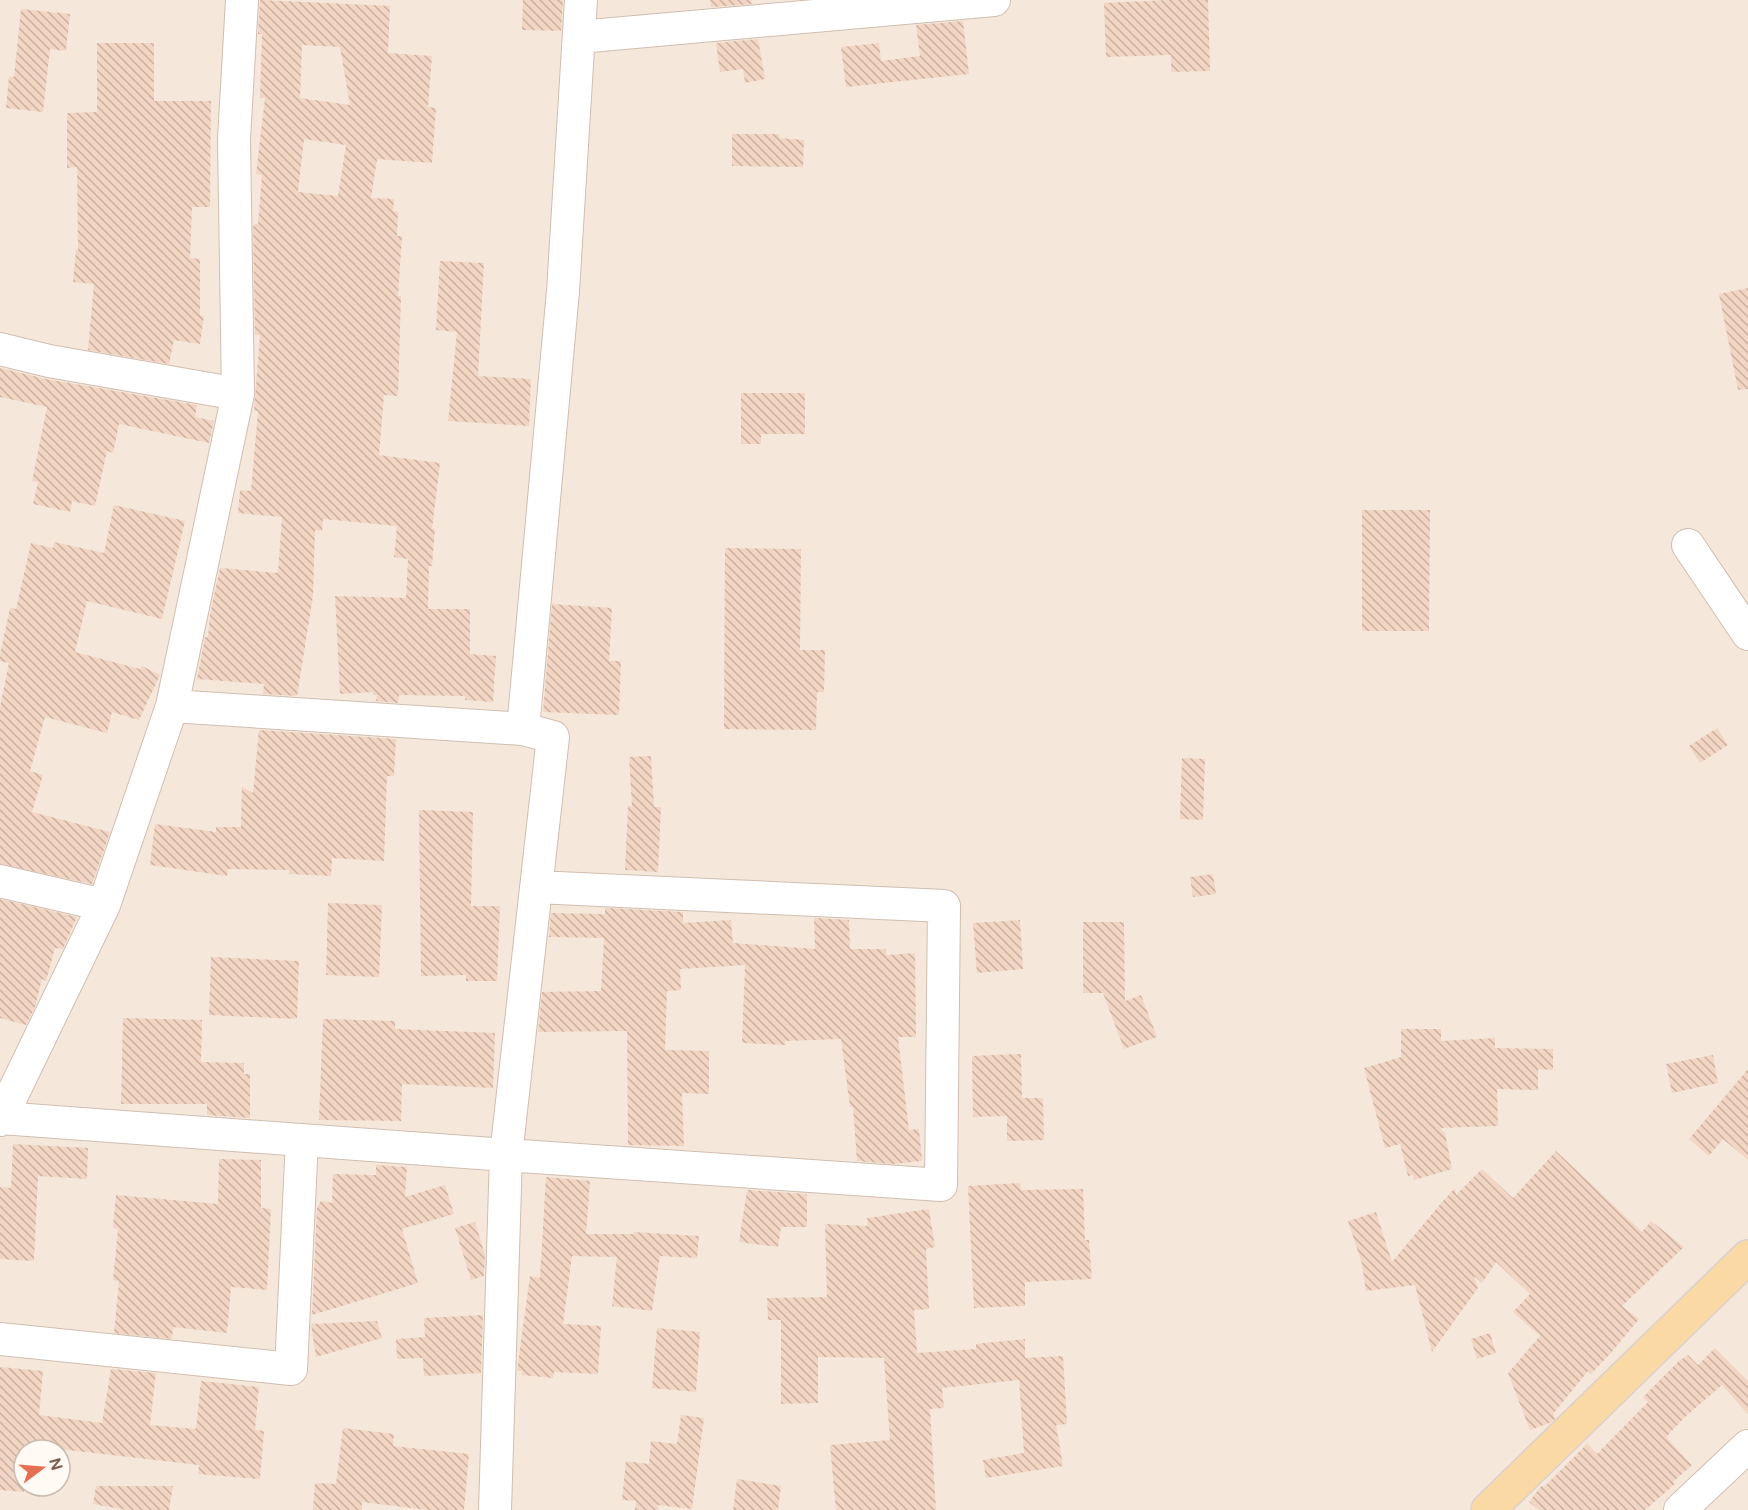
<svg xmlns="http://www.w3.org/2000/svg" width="1748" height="1510" viewBox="0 0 1748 1510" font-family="'DM Sans',sans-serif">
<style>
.residential{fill:#f5e8da;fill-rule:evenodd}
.building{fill:url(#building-back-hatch);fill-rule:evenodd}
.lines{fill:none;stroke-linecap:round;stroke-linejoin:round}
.minor-casing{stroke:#d1beb0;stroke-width:34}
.major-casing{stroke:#dad1cd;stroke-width:36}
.minor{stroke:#fff;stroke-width:32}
.major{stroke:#fbd9a5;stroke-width:33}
</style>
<defs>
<pattern id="building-back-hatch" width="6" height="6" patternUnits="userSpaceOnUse" patternTransform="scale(1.5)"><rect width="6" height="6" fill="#f3d5c3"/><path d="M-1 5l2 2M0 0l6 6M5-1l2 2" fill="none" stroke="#cab0a1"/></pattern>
</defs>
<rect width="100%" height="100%" fill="#fdf6ec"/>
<!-- residential -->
<path class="residential" d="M 0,0 L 1748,0 L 1748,1510 L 0,1510 ZM 24,1450 L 60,1450 L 60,1486 L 24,1486 Z"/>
<!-- building -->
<path class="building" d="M 260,0 L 390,6 L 388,53 L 432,56 L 428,107 L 436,108 L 432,163 L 377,159 L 371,198 L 394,199 L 393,211 L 398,212 L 397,236 L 402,236 L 398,296 L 401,296 L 398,396 L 384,395 L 379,455 L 440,463 L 432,529 L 435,529 L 432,566 L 429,566 L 428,609 L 470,609 L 470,654 L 496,656 L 493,702 L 465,700 L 465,696 L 399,695 L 398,703 L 376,701 L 377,695 L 373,695 L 373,692 L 340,694 L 335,596 L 406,598 L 408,559 L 394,557 L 397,526 L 323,519 L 322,531 L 315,530 L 313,596 L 297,696 L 263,694 L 264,684 L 197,679 L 205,637 L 208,637 L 210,615 L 220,568 L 278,573 L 282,517 L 238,513 L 240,490 L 251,491 L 258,411 L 254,411 L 260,335 L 255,335 L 253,228 L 254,224 L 258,224 L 262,175 L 256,174 L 265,98 L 260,98 L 262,34 L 258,34 ZM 302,45 L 340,47 L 350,105 L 300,98 ZM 304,139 L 346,145 L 338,196 L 298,192 Z
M 523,0 L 563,0 L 561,31 L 522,30 Z
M 710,0 L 751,0 L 752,4 L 711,7 Z
M 1169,0 L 1208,0 L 1210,71 L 1171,72 L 1171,55 L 1106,57 L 1104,3 Z
M 21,9 L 70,14 L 66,51 L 50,49 L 43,112 L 6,108 L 9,76 L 14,77 Z
M 963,21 L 969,74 L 846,87 L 841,47 L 879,43 L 881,61 L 920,56 L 916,25 Z
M 758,39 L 765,79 L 745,83 L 743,69 L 720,72 L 716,43 Z
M 97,43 L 154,43 L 154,101 L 211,101 L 210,207 L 192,207 L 190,258 L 200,259 L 200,315 L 204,316 L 200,344 L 174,340 L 169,364 L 88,350 L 94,284 L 73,282 L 76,250 L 78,250 L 77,167 L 67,168 L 67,113 L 97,112 Z
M 732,134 L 779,134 L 779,138 L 804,140 L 803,167 L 732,166 Z
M 440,261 L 484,263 L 478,376 L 531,379 L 529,426 L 448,421 L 457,332 L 436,330 Z
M 1748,288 L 1748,389 L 1738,390 L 1719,294 Z
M 0,368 L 46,379 L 197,405 L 195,417 L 214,421 L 209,443 L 119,424 L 113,453 L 107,451 L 95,506 L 72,501 L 70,512 L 33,504 L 38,482 L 32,481 L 47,407 L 0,397 Z
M 741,393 L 805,393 L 805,434 L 761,434 L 761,444 L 741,444 Z
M 114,505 L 185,521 L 162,619 L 87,601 L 75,652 L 140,669 L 142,666 L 160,675 L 139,720 L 112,712 L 107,733 L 45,717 L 30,771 L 43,775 L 32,812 L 110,832 L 92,884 L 0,864 L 0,707 L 9,663 L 0,661 L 0,655 L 10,608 L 16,609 L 31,543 L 53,548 L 54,542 L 104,553 Z
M 1362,510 L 1430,510 L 1429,631 L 1362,631 Z
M 725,548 L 801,549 L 800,650 L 825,650 L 824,692 L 817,692 L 816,730 L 724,729 Z
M 552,604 L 612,608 L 609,661 L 621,661 L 619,715 L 543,712 Z
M 1717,728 L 1728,745 L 1700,763 L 1689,746 Z
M 259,730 L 396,739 L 394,776 L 387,776 L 384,861 L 332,858 L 331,876 L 289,874 L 289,870 L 228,869 L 227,876 L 150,865 L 155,824 L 216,832 L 216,827 L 241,827 L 242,787 L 253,793 Z
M 651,756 L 654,807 L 661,807 L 658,872 L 625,870 L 628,806 L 632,806 L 629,757 Z
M 1182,758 L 1205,759 L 1203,820 L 1180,819 Z
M 419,810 L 473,812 L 471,906 L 500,906 L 497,981 L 466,981 L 466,975 L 421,976 Z
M 1213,874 L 1216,894 L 1193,897 L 1190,877 Z
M 0,899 L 77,917 L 63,949 L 55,948 L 46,981 L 42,979 L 35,1007 L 26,1025 L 0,1018 Z
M 328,903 L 382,905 L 379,977 L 326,975 Z
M 605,908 L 683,912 L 683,923 L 731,920 L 733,943 L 815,949 L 814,918 L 849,920 L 850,949 L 886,949 L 886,955 L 915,953 L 916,1037 L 898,1037 L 909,1130 L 919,1129 L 922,1161 L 892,1164 L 857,1161 L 853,1107 L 850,1107 L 841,1039 L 785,1041 L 785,1045 L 742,1043 L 745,965 L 680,969 L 681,990 L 667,991 L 665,1050 L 709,1051 L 709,1094 L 682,1093 L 684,1146 L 628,1145 L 627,1031 L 538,1032 L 542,992 L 601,991 L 604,938 L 549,937 L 551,913 L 605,914 Z
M 1020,920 L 1023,969 L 977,973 L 973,923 Z
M 1083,922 L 1124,922 L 1125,1001 L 1141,995 L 1157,1037 L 1124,1049 L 1103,993 L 1083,993 Z
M 211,957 L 299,961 L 297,1019 L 209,1015 Z
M 123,1018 L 202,1020 L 201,1062 L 244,1063 L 244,1074 L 250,1074 L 250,1118 L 207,1115 L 207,1104 L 121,1104 Z
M 323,1019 L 395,1021 L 395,1029 L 495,1033 L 493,1088 L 402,1084 L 401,1121 L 319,1120 Z
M 1401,1029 L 1441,1029 L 1441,1041 L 1495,1038 L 1495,1048 L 1553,1049 L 1553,1070 L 1538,1069 L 1538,1090 L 1497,1089 L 1498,1126 L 1440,1128 L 1445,1133 L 1452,1169 L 1414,1180 L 1413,1175 L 1408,1176 L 1400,1144 L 1385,1148 L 1364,1068 L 1401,1057 Z
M 1021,1054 L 1022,1098 L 1043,1098 L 1044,1140 L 1007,1141 L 1007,1116 L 973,1117 L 972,1056 Z
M 1713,1055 L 1718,1083 L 1672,1093 L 1666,1064 Z
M 1748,1069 L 1748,1160 L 1723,1139 L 1709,1156 L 1689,1139 Z
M 13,1144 L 88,1148 L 87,1179 L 38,1176 L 34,1261 L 0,1259 L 0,1187 L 11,1188 Z
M 1556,1151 L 1642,1232 L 1651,1221 L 1684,1247 L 1622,1306 L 1639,1319 L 1610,1354 L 1591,1374 L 1588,1371 L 1553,1414 L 1555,1419 L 1552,1422 L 1530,1430 L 1508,1373 L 1540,1336 L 1513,1312 L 1530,1294 L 1496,1262 L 1482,1283 L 1474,1276 L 1478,1288 L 1432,1352 L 1415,1285 L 1366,1291 L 1362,1264 L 1348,1221 L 1376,1212 L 1392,1262 L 1442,1202 L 1455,1188 L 1456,1195 L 1482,1169 L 1513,1198 Z
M 219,1159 L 261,1160 L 261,1208 L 271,1209 L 267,1290 L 231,1287 L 227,1333 L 173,1327 L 172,1339 L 114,1333 L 119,1281 L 113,1280 L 118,1229 L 113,1228 L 116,1195 L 218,1204 Z
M 376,1165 L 407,1167 L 405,1197 L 445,1185 L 454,1214 L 402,1229 L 418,1283 L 312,1315 L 317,1208 L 321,1201 L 332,1203 L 333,1174 L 376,1175 Z
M 546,1177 L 590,1181 L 586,1234 L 634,1234 L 634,1232 L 699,1236 L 697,1258 L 660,1256 L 652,1311 L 612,1306 L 617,1257 L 572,1256 L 563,1324 L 601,1326 L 598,1374 L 554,1372 L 553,1378 L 521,1375 L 522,1371 L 517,1371 L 530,1276 L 540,1278 Z
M 1020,1183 L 1021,1190 L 1083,1189 L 1085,1240 L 1089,1240 L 1092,1279 L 1025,1282 L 1025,1306 L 974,1308 L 968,1186 Z
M 747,1190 L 807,1194 L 807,1227 L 781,1227 L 778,1247 L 739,1242 Z
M 929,1209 L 935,1247 L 926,1249 L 929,1309 L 914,1310 L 917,1353 L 976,1349 L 976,1344 L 1025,1339 L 1025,1358 L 1063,1356 L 1067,1424 L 1056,1425 L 1063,1466 L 986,1478 L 983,1460 L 1024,1453 L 1019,1380 L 942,1388 L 944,1408 L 930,1409 L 936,1510 L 836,1510 L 830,1445 L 890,1440 L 884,1358 L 818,1357 L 818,1403 L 781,1404 L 781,1320 L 768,1320 L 767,1298 L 827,1297 L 825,1224 L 868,1226 L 867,1218 Z
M 475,1222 L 485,1255 L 484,1276 L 471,1280 L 455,1228 Z
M 483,1315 L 481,1373 L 424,1376 L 423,1358 L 397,1359 L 396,1339 L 425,1337 L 424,1318 Z
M 377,1321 L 382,1338 L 316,1357 L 311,1324 Z
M 657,1328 L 700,1332 L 696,1392 L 652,1388 Z
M 1490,1333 L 1496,1353 L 1477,1359 L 1471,1339 Z
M 1715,1348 L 1748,1381 L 1748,1414 L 1722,1385 L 1685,1417 L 1666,1437 L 1692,1465 L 1673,1482 L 1675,1484 L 1645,1510 L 1539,1510 L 1529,1502 L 1542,1485 L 1544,1487 L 1587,1444 L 1597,1454 L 1648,1402 L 1643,1397 L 1679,1361 L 1688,1355 L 1698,1365 Z
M 0,1367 L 43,1371 L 39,1415 L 102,1423 L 111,1369 L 156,1373 L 150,1425 L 196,1429 L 201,1381 L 259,1387 L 255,1430 L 264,1431 L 260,1479 L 198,1474 L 199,1465 L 24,1445 L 24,1492 L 0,1490 Z
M 681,1415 L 704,1418 L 692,1509 L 658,1505 L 658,1510 L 635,1510 L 636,1501 L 622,1500 L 626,1461 L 649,1464 L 651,1441 L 677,1444 Z
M 343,1428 L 394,1434 L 393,1446 L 469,1454 L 464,1510 L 427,1510 L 362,1502 L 362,1510 L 313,1510 L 315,1483 L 336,1484 Z
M 737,1479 L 781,1486 L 778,1510 L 733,1510 Z
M 96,1486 L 173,1486 L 169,1510 L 127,1510 L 93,1504 Z"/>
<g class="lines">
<!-- minor casing -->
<g class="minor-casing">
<path id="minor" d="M 579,37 L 994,0
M 0,349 L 49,361 L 238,394
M 1688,545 L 1748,634
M 172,706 L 238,394 L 234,139 L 242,0
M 0,881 L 104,905
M 1,1118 L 104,905 L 172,706 L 523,729
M 0,1120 L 1,1118 L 506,1155 L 553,737 L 523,729 L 563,291 L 581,0
M 0,1339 L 291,1369 L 302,1140
M 495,1510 L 506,1155 L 941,1185 L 944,906 L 536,887
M 1680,1510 L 1748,1446"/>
</g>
<!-- major casing -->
<g class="major-casing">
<path id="major" d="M 1488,1510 L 1748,1257"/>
</g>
<!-- minor -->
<use href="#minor" class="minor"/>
<!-- major -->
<use href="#major" class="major"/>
</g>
<!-- north arrow -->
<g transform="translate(42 1468) rotate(74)"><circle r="28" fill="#fffaf3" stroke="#cabbb1" stroke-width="1.5"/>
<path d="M0-4.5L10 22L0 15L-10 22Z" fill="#e76f51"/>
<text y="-9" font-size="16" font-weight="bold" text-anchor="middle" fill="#7a5c4d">N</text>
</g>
</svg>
